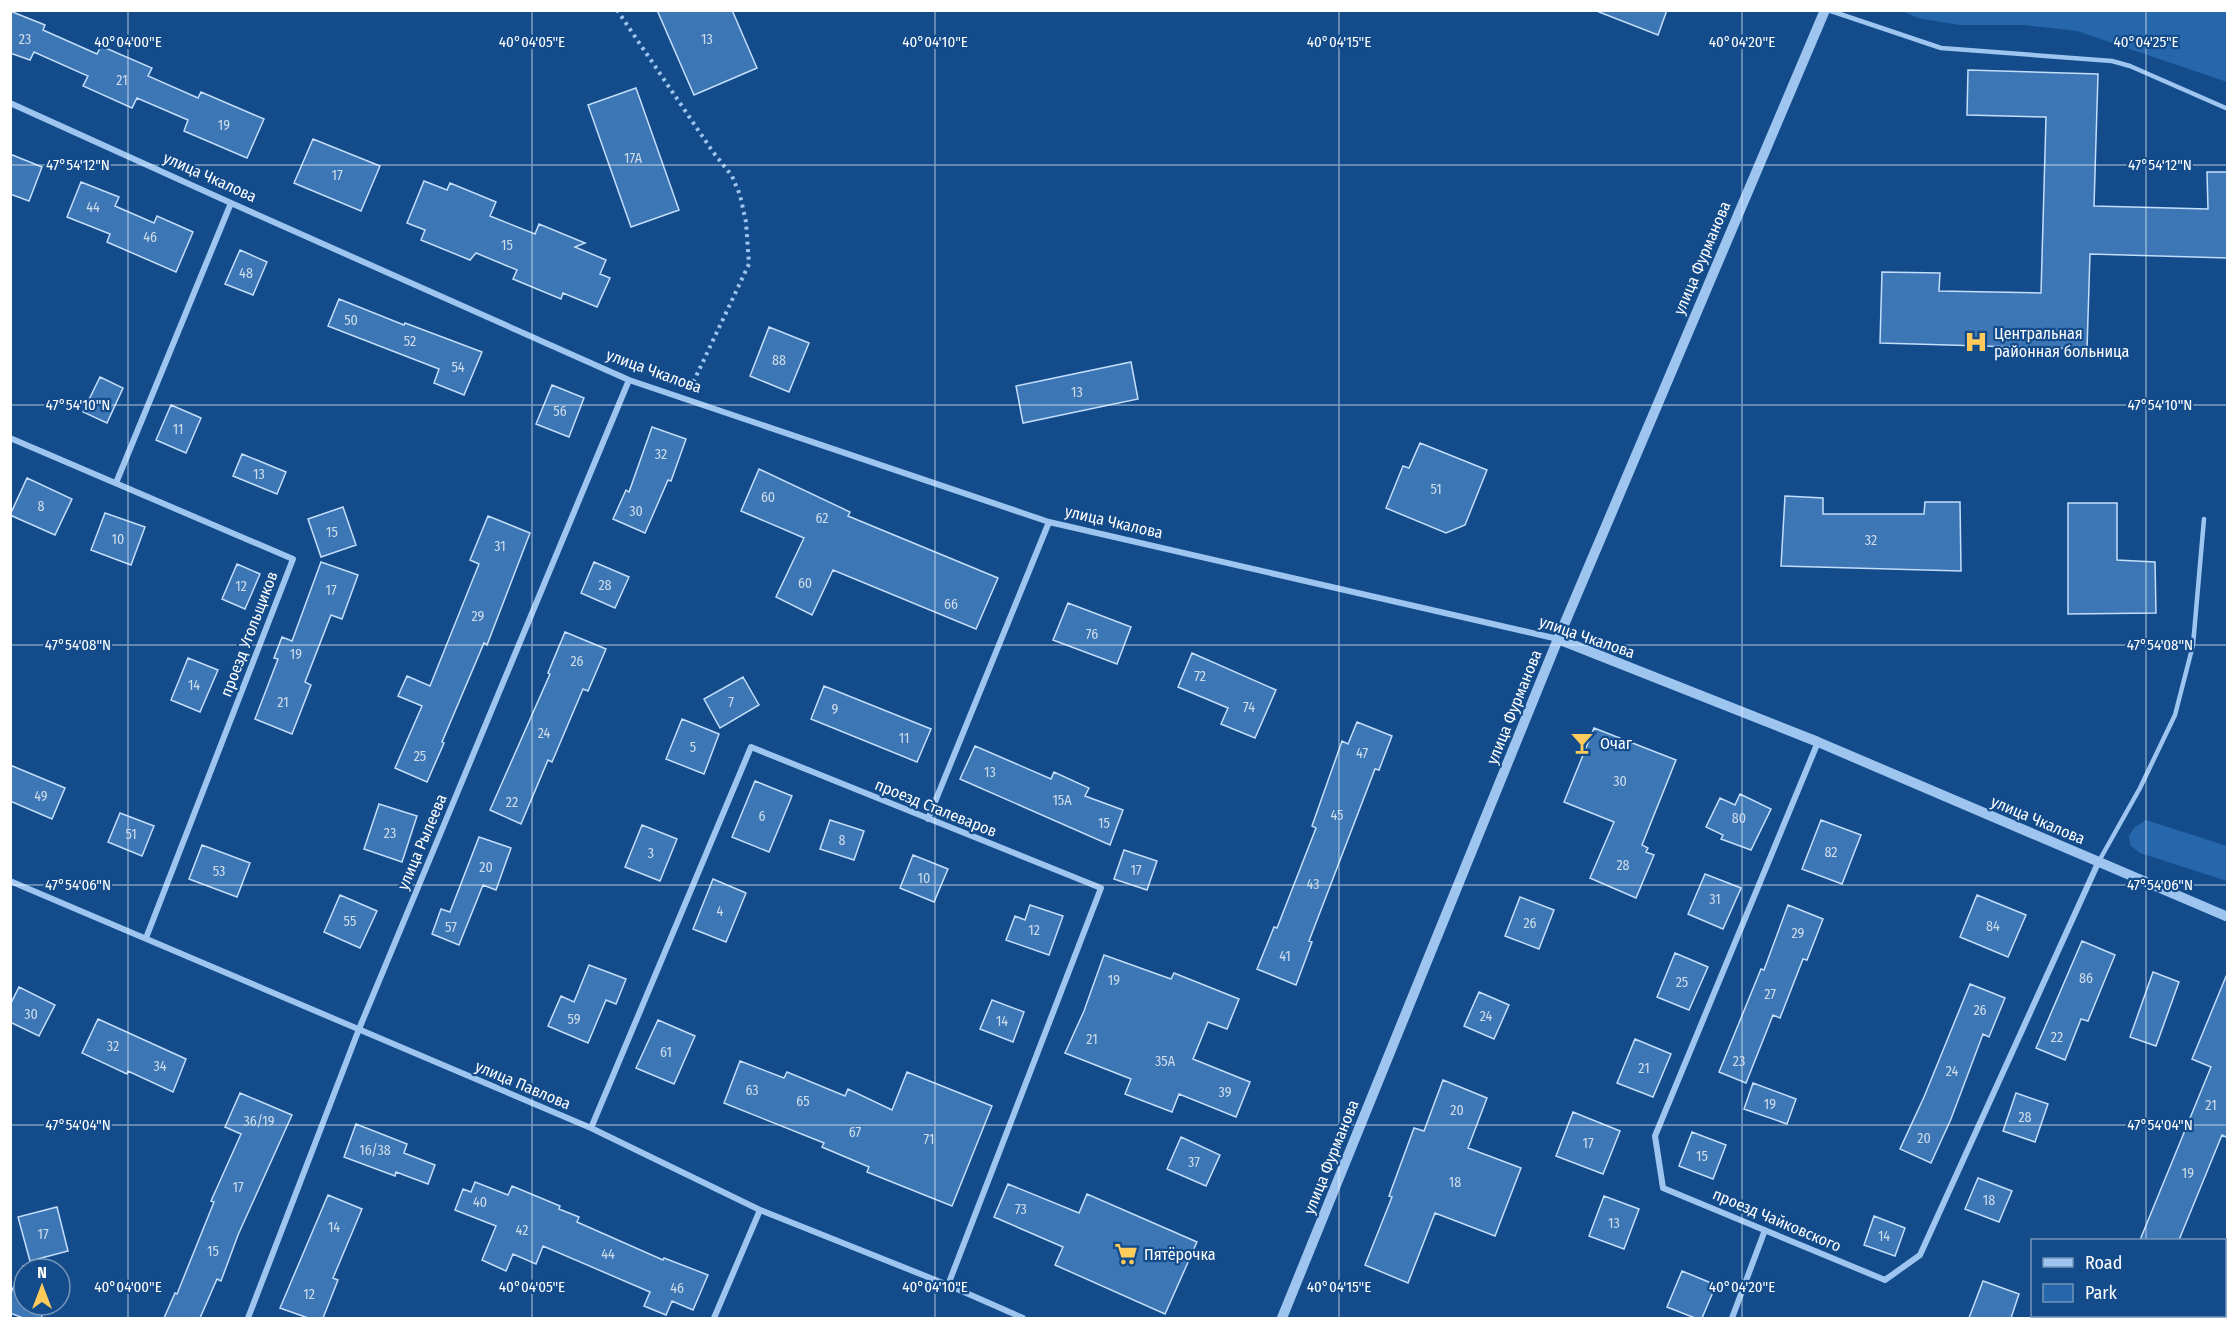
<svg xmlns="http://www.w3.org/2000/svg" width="2238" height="1329" viewBox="0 0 2238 1329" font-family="'Fira Sans Condensed',sans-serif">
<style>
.green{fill:#2666aa}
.building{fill:#3d76b4;stroke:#c3defb;stroke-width:1.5}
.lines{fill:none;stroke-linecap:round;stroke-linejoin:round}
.path{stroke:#9dc5f0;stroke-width:4;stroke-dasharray:3 4.5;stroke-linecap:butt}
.service{stroke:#9dc5f0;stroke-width:4.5}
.minor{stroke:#9dc5f0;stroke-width:6}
.tertiary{stroke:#9dc5f0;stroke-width:10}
.ticks{fill:none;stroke:#fff;stroke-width:1.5;stroke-opacity:0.45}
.labels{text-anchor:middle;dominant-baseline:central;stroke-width:4.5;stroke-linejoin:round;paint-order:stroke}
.number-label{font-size:14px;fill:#ceddec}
.street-label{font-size:16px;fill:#fff;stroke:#144c8b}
.poi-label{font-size:16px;fill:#fff;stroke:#144c8b;text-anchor:start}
.ticks-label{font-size:15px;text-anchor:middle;fill:#fff;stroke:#144c8b;stroke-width:4.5;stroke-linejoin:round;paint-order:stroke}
</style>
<rect width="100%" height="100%" fill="#144c8b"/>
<!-- green -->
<path class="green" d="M 1902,11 L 2227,11 L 2227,82 L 2077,31 L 2024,25 L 1959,25 L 1918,18 Z
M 2146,820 L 2227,846 L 2227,881 L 2140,853 L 2130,845 L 2129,836 L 2134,828 Z"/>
<!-- building -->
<path class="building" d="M 657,10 L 732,10 L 757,68 L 694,95 Z
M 1599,10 L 1667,10 L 1658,35 L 1599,12 Z
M 10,11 L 45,25 L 43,30 L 97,54 L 101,46 L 152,68 L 148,76 L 198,98 L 201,92 L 264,119 L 247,158 L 184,131 L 188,120 L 137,98 L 132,108 L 83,86 L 88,76 L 34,52 L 30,60 L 10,53 Z
M 1968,70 L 2098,74 L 2094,206 L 2208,209 L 2207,172 L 2228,172 L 2228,258 L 2090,254 L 2087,349 L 1880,343 L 1882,272 L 1940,273 L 1939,291 L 2041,293 L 2046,117 L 1967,115 Z
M 636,88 L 679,210 L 631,227 L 588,105 Z
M 313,139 L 380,166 L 361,211 L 294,183 Z
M 10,154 L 42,167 L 29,201 L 10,194 Z
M 424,181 L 447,190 L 450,183 L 496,202 L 490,216 L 535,234 L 539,224 L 585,243 L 575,247 L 606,260 L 600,274 L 610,278 L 597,307 L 563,293 L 561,299 L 513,279 L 517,270 L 476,253 L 470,260 L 421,240 L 425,230 L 407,223 Z
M 81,182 L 119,197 L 115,206 L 154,223 L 157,216 L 193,232 L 176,272 L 107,242 L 110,234 L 67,217 Z
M 240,250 L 267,262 L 253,295 L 225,284 Z
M 339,299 L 404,325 L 405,323 L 482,352 L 464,395 L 434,383 L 439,369 L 328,326 Z
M 769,327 L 809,343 L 789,392 L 750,376 Z
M 1131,362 L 1138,399 L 1023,423 L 1016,386 Z
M 100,377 L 123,388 L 107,423 L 83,412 Z
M 552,385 L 584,398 L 569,437 L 536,424 Z
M 171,405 L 201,418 L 186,453 L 156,440 Z
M 652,427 L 686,439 L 671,481 L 668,480 L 645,533 L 613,519 L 626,490 L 629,492 Z
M 1420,443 L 1487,470 L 1465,525 L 1446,533 L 1386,508 L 1403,466 L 1409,468 Z
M 242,454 L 286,472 L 277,494 L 233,476 Z
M 759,469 L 850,512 L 848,516 L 998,578 L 976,629 L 833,570 L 812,615 L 776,597 L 804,538 L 741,511 Z
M 27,478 L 72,499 L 55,535 L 10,515 Z
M 1785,496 L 1823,498 L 1823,514 L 1924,514 L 1925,502 L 1960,502 L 1961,571 L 1781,566 Z
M 2068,503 L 2117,503 L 2117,560 L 2155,562 L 2156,613 L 2068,614 Z
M 343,507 L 356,545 L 321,557 L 308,519 Z
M 105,513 L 145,527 L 131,565 L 91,550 Z
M 488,516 L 530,533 L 487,645 L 484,643 L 442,742 L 444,743 L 427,782 L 395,768 L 422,706 L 398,696 L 407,676 L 430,686 L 479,564 L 470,560 Z
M 321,562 L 358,575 L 342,619 L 331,615 L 305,682 L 311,685 L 292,734 L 255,719 L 278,659 L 274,658 L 282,637 L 292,641 Z
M 594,562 L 629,577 L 615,608 L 581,593 Z
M 237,564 L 260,574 L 245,609 L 222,599 Z
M 1068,603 L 1131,627 L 1117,664 L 1053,640 Z
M 565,632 L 606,649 L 588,691 L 583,689 L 552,762 L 548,760 L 521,824 L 490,810 L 550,674 L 548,673 Z
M 1192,653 L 1276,690 L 1255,738 L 1221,724 L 1228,708 L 1178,687 Z
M 188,658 L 218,670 L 200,712 L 171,700 Z
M 743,677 L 759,705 L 720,728 L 704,699 Z
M 824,686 L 931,729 L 917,762 L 811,719 Z
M 682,719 L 719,734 L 704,774 L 666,759 Z
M 1357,722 L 1392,736 L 1379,770 L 1375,769 L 1309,941 L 1312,942 L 1296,985 L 1257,969 L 1274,927 L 1277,928 L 1316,828 L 1312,826 L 1342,741 L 1348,744 Z
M 1594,728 L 1676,760 L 1642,845 L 1648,848 L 1646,852 L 1654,855 L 1636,898 L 1590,878 L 1614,822 L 1564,802 Z
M 975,746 L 1051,779 L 1054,772 L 1089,788 L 1085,796 L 1123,810 L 1110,845 L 960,779 Z
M 10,765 L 65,788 L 52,819 L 10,801 Z
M 755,781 L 792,796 L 769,852 L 732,837 Z
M 1740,794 L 1771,809 L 1751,850 L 1721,839 L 1723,835 L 1706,827 L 1720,798 L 1735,805 Z
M 379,804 L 417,816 L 402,862 L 364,849 Z
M 120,813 L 154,826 L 142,856 L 108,842 Z
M 830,820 L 864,831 L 854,860 L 820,849 Z
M 1821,820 L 1861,835 L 1842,884 L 1802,869 Z
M 642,825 L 677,839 L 660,881 L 625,867 Z
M 479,837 L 511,848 L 496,890 L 483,885 L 459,945 L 432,934 L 441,909 L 450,912 Z
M 202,845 L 250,863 L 237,897 L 189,879 Z
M 1124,850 L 1157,861 L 1147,890 L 1114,879 Z
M 913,855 L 948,869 L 934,902 L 900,888 Z
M 1705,874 L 1741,888 L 1723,929 L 1688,914 Z
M 713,879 L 746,893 L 726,942 L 693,929 Z
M 340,895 L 377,911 L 360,948 L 324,932 Z
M 1977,895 L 2026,915 L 2008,957 L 1960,937 Z
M 1520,897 L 1554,910 L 1539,949 L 1505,936 Z
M 1030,905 L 1063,916 L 1049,955 L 1006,940 L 1015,916 L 1025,920 Z
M 1788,905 L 1823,919 L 1807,960 L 1803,959 L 1780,1018 L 1773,1015 L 1746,1083 L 1719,1072 L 1761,969 L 1764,970 Z
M 2082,941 L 2115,955 L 2088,1021 L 2081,1019 L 2065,1060 L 2036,1048 Z
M 1675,953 L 1708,967 L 1689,1010 L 1657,997 Z
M 1104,955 L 1171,979 L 1174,973 L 1239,999 L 1227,1029 L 1208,1022 L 1193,1059 L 1250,1082 L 1236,1117 L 1179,1094 L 1172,1112 L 1125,1094 L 1131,1079 L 1065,1053 L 1084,1011 Z
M 589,965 L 626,979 L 616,1004 L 606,1000 L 588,1043 L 548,1026 L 561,996 L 574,1002 Z
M 2153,972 L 2179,982 L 2156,1046 L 2130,1037 Z
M 2227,974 L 2228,1138 L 2222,1135 L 2179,1240 L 2140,1240 L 2211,1067 L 2192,1059 Z
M 1970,984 L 2005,998 L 1989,1037 L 1983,1034 L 1951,1119 L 1931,1163 L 1900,1149 L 1924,1097 Z
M 19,987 L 55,1005 L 39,1036 L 10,1022 L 10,1005 Z
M 1479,992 L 1509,1005 L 1494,1039 L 1464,1026 Z
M 992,1000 L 1024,1012 L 1013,1042 L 980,1029 Z
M 98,1019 L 186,1059 L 173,1092 L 128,1071 L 127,1074 L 82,1053 Z
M 658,1020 L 695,1036 L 674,1084 L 636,1068 Z
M 1635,1039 L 1671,1054 L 1653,1097 L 1617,1083 Z
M 740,1061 L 784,1078 L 787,1072 L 845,1096 L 848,1089 L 892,1110 L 907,1072 L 992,1106 L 952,1206 L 867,1172 L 869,1167 L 822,1147 L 824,1143 L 724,1103 Z
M 1443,1080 L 1487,1098 L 1468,1148 L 1521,1168 L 1495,1236 L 1435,1213 L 1408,1283 L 1365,1265 L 1392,1197 L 1389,1196 L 1414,1128 L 1424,1131 Z
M 1753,1083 L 1796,1099 L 1787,1124 L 1744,1109 Z
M 240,1093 L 292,1115 L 238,1235 L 221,1281 L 217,1279 L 200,1318 L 164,1318 L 175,1293 L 177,1294 L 214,1202 L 211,1201 L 241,1134 L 225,1127 Z
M 2016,1093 L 2048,1104 L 2035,1142 L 2003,1131 Z
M 1573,1112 L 1620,1131 L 1603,1174 L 1556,1156 Z
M 356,1124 L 407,1144 L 404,1153 L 435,1165 L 428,1184 L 396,1172 L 395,1176 L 344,1157 Z
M 1692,1132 L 1726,1145 L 1713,1179 L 1679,1166 Z
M 1181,1137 L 1220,1155 L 1206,1186 L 1167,1169 Z
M 1978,1178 L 2012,1191 L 1999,1222 L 1965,1209 Z
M 475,1182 L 508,1195 L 512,1186 L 560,1206 L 559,1209 L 579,1217 L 577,1222 L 663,1260 L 664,1258 L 708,1275 L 693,1310 L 672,1301 L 666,1315 L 644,1306 L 650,1292 L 543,1246 L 536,1264 L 513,1254 L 506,1271 L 482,1260 L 496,1226 L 455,1210 L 463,1189 L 471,1192 Z
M 1008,1184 L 1079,1213 L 1087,1194 L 1197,1242 L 1165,1314 L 1055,1265 L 1063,1247 L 994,1217 Z
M 328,1195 L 362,1209 L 333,1278 L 338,1280 L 323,1318 L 308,1318 L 280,1308 Z
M 1604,1196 L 1639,1209 L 1624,1249 L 1589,1236 Z
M 57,1207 L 68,1251 L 30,1261 L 18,1217 Z
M 1874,1216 L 1905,1228 L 1895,1256 L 1864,1245 Z
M 23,1266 L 29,1269 L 24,1269 L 24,1305 L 47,1305 L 41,1318 L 23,1318 L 10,1313 L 10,1295 Z
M 1682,1271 L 1716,1285 L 1702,1318 L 1695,1318 L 1667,1307 Z
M 1983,1281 L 2019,1294 L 2011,1318 L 1969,1318 Z"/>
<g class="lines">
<!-- path -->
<path class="path" d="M 617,10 L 713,152 L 732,176 L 740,195 L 746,222 L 749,264 L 692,385"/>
<!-- service -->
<path class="service" d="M 1828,10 L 1941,48 L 2112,61 L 2130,66 L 2228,109
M 2099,861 L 2140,788 L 2175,715 L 2193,645 L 2204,519"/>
<!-- minor -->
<path class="minor" d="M 10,103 L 231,203 L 629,380 L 1049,522 L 1558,639
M 10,438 L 293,559 L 146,938
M 116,483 L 231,203
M 1818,742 L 1655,1136 L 1663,1188 L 1885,1280 L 1920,1255 L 2098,863
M 928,819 L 1049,522
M 10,881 L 591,1128 L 760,1210 L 948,1285 L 1023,1318
M 591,1128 L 751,747 L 1101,888 L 948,1285
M 248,1318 L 359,1029 L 629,380
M 714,1318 L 760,1210
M 1732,1318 L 1765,1230"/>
<!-- tertiary -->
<path class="tertiary" d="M 1558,639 L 1818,742 L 2228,917
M 1282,1318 L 1558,639 L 1825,10"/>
</g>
<!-- ticks -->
<path class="ticks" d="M 128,10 L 128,1318M 532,10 L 532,1318M 935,10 L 935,1318M 1339,10 L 1339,1318M 1742,10 L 1742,1318M 2146,10 L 2146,1240M 10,165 L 2228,165M 10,405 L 2228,405M 10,645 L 2228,645M 10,885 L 2228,885M 10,1125 L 2228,1125M 2146,1316 L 2146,1318"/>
<!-- icons -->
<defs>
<g id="hospital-bare" transform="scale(1.8)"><path d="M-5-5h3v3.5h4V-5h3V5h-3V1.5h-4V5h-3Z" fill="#ffcb5b" stroke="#144c8b" stroke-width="2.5" paint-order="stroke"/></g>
<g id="bar-bare" transform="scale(1.8)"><path d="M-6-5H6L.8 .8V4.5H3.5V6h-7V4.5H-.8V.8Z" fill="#ffcb5b" stroke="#144c8b" stroke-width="2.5" paint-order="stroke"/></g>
<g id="supermarket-bare" transform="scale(1.8)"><path d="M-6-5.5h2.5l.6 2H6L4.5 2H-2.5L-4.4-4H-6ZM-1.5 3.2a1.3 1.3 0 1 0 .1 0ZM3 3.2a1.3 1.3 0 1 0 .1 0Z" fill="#ffcb5b" stroke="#144c8b" stroke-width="2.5" paint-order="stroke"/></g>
</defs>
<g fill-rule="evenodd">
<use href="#hospital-bare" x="1976" y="342"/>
<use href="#bar-bare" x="1582" y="743"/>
<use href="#supermarket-bare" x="1126" y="1254"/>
</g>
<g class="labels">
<!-- number labels -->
<g class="number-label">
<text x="25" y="39">23</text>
<text x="707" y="39">13</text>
<text x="122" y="80">21</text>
<text x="224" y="125">19</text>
<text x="633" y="158">17А</text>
<text x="337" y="175">17</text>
<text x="93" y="207">44</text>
<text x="150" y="237">46</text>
<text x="507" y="245">15</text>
<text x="246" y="273">48</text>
<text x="351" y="320">50</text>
<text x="410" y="341">52</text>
<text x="779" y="360">88</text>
<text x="458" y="367">54</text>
<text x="1077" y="392">13</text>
<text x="560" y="411">56</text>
<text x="178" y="429">11</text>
<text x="661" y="454">32</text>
<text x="259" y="474">13</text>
<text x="1436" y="489">51</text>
<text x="768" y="497">60</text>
<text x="41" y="506">8</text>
<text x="636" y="511">30</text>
<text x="822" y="518">62</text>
<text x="332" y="532">15</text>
<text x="118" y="539">10</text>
<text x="1871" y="540">32</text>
<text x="500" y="546">31</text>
<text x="805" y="583">60</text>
<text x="605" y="585">28</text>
<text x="241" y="586">12</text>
<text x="331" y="590">17</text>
<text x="951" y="604">66</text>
<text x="478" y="616">29</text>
<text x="1092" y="634">76</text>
<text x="296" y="654">19</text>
<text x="577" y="661">26</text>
<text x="1200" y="676">72</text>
<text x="194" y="685">14</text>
<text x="283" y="702">21</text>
<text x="731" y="702">7</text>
<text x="1249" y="707">74</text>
<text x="835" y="709">9</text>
<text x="544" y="733">24</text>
<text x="904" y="738">11</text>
<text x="693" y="747">5</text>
<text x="1362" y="753">47</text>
<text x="420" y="756">25</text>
<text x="990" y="772">13</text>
<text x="1620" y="781">30</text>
<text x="41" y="796">49</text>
<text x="1062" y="800">15А</text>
<text x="512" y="802">22</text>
<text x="1337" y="815">45</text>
<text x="762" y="816">6</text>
<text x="1739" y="818">80</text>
<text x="1104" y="823">15</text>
<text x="390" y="833">23</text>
<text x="131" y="834">51</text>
<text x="842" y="840">8</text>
<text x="1831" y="852">82</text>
<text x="651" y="853">3</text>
<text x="1623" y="865">28</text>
<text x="486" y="867">20</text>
<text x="1136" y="870">17</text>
<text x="219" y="871">53</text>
<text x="924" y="878">10</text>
<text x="1313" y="884">43</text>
<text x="1715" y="899">31</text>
<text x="720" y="911">4</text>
<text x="350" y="921">55</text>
<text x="1530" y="923">26</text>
<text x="1993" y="926">84</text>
<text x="451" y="927">57</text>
<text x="1034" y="930">12</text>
<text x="1798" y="933">29</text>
<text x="1285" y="956">41</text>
<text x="2086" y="978">86</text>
<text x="1114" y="980">19</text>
<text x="1682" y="982">25</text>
<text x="1770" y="994">27</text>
<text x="1980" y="1010">26</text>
<text x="31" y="1014">30</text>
<text x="1486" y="1016">24</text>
<text x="574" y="1019">59</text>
<text x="1002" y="1021">14</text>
<text x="2057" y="1037">22</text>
<text x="1092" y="1039">21</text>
<text x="113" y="1046">32</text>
<text x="666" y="1052">61</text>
<text x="1165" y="1061">35А</text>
<text x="1739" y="1061">23</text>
<text x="160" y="1066">34</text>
<text x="1644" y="1068">21</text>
<text x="1952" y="1071">24</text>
<text x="752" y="1090">63</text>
<text x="1225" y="1092">39</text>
<text x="803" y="1101">65</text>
<text x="1770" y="1104">19</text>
<text x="2211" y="1105">21</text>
<text x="1457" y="1110">20</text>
<text x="2025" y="1117">28</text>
<text x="259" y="1121">36/19</text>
<text x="855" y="1132">67</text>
<text x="1924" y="1138">20</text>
<text x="929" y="1139">71</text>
<text x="1588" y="1143">17</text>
<text x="375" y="1150">16/38</text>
<text x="1702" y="1156">15</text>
<text x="1194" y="1162">37</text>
<text x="2188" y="1173">19</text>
<text x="1455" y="1182">18</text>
<text x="238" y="1187">17</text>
<text x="1989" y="1200">18</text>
<text x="480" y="1202">40</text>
<text x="1021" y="1209">73</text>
<text x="1614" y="1223">13</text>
<text x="334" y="1227">14</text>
<text x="522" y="1230">42</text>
<text x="43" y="1234">17</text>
<text x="1884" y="1236">14</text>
<text x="213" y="1251">15</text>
<text x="608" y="1254">44</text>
<text x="677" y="1288">46</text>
<text x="309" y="1294">12</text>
</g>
<!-- street labels -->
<g class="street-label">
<text transform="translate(210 177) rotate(24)">улица Чкалова</text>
<text transform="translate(1702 258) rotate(-67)">улица Фурманова</text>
<text transform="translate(654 371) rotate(20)">улица Чкалова</text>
<text transform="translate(1114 522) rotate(13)">улица Чкалова</text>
<text transform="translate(249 634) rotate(-69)">проезд Угольщиков</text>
<text transform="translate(1587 637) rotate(19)">улица Чкалова</text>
<text transform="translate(1514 707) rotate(-68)">улица Фурманова</text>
<text transform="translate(936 808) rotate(22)">проезд Сталеваров</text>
<text transform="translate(2038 820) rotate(23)">улица Чкалова</text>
<text transform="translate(422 842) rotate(-67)">улица Рылеева</text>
<text transform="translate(523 1085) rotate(23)">улица Павлова</text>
<text transform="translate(1331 1157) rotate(-68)">улица Фурманова</text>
<text transform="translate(1777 1220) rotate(23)">проезд Чайковского</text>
</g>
<!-- poi labels -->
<g class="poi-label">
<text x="1994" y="333">Центральная<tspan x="1994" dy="18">районная больница</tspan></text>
<text x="1600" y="743">Очаг</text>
<text x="1144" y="1254">Пятёрочка</text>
</g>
</g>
<g class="ticks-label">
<text x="128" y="47">40°04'00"E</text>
<text x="532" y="47">40°04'05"E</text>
<text x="935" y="47">40°04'10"E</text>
<text x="1339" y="47">40°04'15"E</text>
<text x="1742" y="47">40°04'20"E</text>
<text x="2146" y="47">40°04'25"E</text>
<text x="78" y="170">47°54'12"N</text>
<text x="2160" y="170">47°54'12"N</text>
<text x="78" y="410">47°54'10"N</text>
<text x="2160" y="410">47°54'10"N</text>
<text x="78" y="650">47°54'08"N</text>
<text x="2160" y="650">47°54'08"N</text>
<text x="78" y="890">47°54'06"N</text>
<text x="2160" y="890">47°54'06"N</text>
<text x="78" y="1130">47°54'04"N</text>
<text x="2160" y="1130">47°54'04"N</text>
<text x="128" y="1292">40°04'00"E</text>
<text x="532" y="1292">40°04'05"E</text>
<text x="935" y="1292">40°04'10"E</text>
<text x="1339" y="1292">40°04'15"E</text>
<text x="1742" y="1292">40°04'20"E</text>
</g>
<!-- border -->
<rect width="2238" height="1329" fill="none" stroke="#ffffff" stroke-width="24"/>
<!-- legend -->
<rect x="2031" y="1239" width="195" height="78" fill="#144c8b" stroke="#7294b9" stroke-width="1.5"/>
<rect x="2043" y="1258" width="30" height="9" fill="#9dc5f0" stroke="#7294b9" stroke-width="1.5"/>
<text x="2085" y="1269" font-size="18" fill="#ffffff">Road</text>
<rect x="2043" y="1284" width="30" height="18" fill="#2666aa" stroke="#7294b9" stroke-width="1.5"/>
<text x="2085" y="1299" font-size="18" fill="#ffffff">Park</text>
<!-- north arrow -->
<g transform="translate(42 1287)"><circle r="28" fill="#144c8b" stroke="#7294b9" stroke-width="1.5"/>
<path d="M0-4.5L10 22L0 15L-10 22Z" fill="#ffcb5b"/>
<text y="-9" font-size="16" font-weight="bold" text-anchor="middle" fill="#ffffff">N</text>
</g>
</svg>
